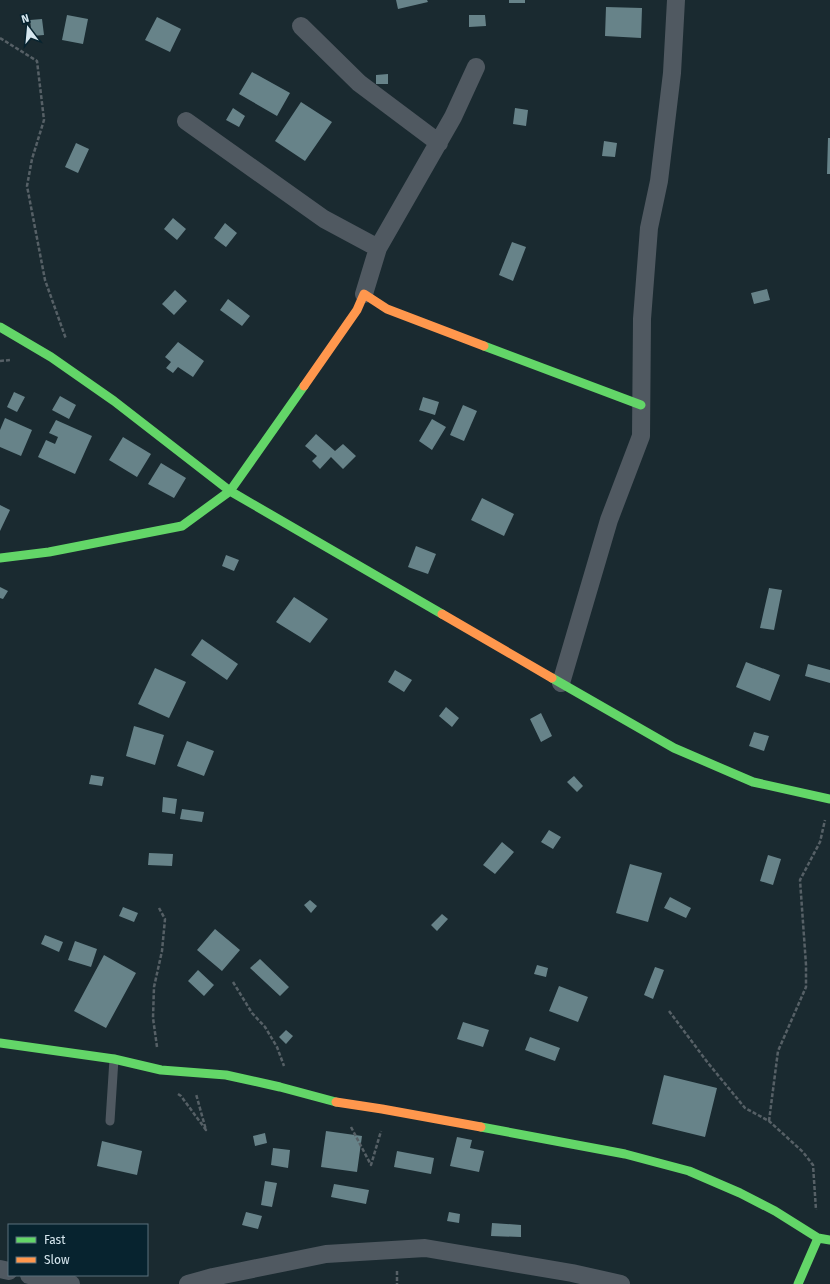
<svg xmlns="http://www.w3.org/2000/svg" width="830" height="1284" viewBox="0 0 830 1284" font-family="'Fira Sans',sans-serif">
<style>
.building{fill:#678389}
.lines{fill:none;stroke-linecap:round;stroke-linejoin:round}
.path{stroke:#566066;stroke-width:2.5;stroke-dasharray:4 2;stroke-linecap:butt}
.lane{stroke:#505961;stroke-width:9}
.street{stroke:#505961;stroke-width:18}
.fast{stroke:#63d668;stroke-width:9}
.slow{stroke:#ff974d;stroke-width:9}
</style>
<rect width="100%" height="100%" fill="#1a2a30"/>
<!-- building -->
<path class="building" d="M 396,0 L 427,0 L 428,2 L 398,9 Z
M 509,0 L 525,0 L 525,3 L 509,3 Z
M 606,7 L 642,8 L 641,38 L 605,36 Z
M 67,15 L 88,19 L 83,44 L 62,40 Z
M 469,15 L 485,15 L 486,26 L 469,27 Z
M 157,17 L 181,29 L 170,52 L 145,40 Z
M 42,19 L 44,35 L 32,36 L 30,20 Z
M 252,72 L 290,93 L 277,116 L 239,94 Z
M 388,74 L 388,84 L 376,84 L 376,75 Z
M 301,102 L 332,122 L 305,161 L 275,141 Z
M 233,108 L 245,116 L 239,127 L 226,120 Z
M 515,108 L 528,110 L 526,126 L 513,124 Z
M 828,138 L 830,138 L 830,174 L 827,174 Z
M 604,141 L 617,143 L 615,157 L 602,156 Z
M 76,143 L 89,149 L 78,173 L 65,167 Z
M 173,218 L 186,229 L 177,240 L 164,229 Z
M 225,223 L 237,233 L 226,247 L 214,238 Z
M 512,242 L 526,247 L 513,281 L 499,275 Z
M 767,289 L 770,300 L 754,304 L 751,293 Z
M 175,290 L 187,301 L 174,315 L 162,304 Z
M 228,299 L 250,316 L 242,326 L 220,310 Z
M 178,342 L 204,361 L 193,377 L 178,367 L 173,373 L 166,368 L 171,362 L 165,357 Z
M 14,392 L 25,397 L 17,412 L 7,407 Z
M 60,396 L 76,405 L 69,419 L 52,410 Z
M 423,397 L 439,402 L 435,415 L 419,410 Z
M 463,405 L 477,411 L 464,441 L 450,435 Z
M 5,418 L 32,430 L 21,456 L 0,447 L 0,430 Z
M 432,419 L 446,427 L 432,450 L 419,441 Z
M 56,420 L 92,436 L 75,474 L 38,457 L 46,440 L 55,444 L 58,437 L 49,433 Z
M 316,434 L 335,451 L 343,444 L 356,456 L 343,469 L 331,457 L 320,469 L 312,461 L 317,456 L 305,446 Z
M 123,437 L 151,454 L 137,477 L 109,460 Z
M 161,463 L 186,478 L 174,498 L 148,484 Z
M 482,498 L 514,514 L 504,536 L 471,520 Z
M 0,505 L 10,510 L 0,531 Z
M 416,546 L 436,554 L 428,574 L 408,567 Z
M 226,555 L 239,560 L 234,571 L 222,566 Z
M 0,587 L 8,591 L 3,599 L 0,598 Z
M 769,588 L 782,590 L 774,630 L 760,628 Z
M 294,597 L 328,619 L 310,643 L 276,622 Z
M 202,639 L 238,664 L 227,680 L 191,655 Z
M 746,662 L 780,675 L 770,701 L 736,687 Z
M 808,664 L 830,670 L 830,683 L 805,676 Z
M 155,668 L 186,682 L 169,718 L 138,704 Z
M 395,670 L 412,680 L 404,692 L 388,682 Z
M 446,707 L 459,718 L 452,727 L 439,716 Z
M 541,713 L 552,736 L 541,742 L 530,719 Z
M 134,726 L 164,735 L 155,765 L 126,756 Z
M 754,732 L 769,736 L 764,751 L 749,746 Z
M 187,741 L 214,751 L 204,776 L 177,766 Z
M 91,775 L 104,777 L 102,786 L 89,784 Z
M 574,776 L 583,786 L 577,792 L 567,782 Z
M 163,797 L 177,799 L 175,814 L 162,812 Z
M 182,809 L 204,812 L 202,822 L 180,819 Z
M 549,830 L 561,837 L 553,849 L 541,842 Z
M 502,842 L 514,852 L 495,874 L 483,865 Z
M 149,853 L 173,854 L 172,866 L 148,865 Z
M 768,855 L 781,859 L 773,885 L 760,881 Z
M 630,864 L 662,873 L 648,922 L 616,913 Z
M 670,897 L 691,908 L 686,918 L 664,908 Z
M 310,900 L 317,906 L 311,913 L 304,905 Z
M 123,907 L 138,913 L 134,922 L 119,916 Z
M 442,914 L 448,919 L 437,931 L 431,925 Z
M 215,929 L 240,950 L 222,971 L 197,950 Z
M 45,935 L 63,942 L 59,952 L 41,944 Z
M 75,941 L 97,949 L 91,967 L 68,960 Z
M 104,955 L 136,973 L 106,1028 L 74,1011 Z
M 260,959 L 289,987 L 280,996 L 250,968 Z
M 537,965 L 548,968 L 546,977 L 534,974 Z
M 655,967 L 664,970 L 653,999 L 644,995 Z
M 198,970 L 214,985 L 204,996 L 188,981 Z
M 559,986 L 588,997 L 578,1022 L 549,1011 Z
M 463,1022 L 489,1030 L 483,1047 L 457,1039 Z
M 286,1030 L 293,1036 L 286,1044 L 279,1037 Z
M 530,1037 L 560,1048 L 555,1061 L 525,1050 Z
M 664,1075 L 717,1088 L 705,1137 L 652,1124 Z
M 326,1131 L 362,1136 L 357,1172 L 321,1167 Z
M 265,1133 L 267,1143 L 255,1146 L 253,1136 Z
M 457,1137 L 472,1140 L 470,1148 L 484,1151 L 479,1172 L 450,1166 Z
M 102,1141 L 142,1151 L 137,1175 L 97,1166 Z
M 273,1148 L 290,1150 L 288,1168 L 271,1165 Z
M 397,1151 L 434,1158 L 431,1174 L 394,1167 Z
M 265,1181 L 277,1183 L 272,1207 L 261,1205 Z
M 334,1184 L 369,1190 L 366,1204 L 331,1197 Z
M 246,1212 L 262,1216 L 258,1229 L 242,1225 Z
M 449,1212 L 460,1214 L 459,1223 L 447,1221 Z
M 492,1223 L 521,1225 L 521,1237 L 491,1236 Z"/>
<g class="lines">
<!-- path -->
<path class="path" d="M 0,38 L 37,61 L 44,120 L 32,159 L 27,186 L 45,280 L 66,339
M 0,361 L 10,360
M 233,982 L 252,1013 L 265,1027 L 277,1047 L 284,1066
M 669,1011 L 708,1063 L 745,1108 L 769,1121 L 803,1152 L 813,1165 L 816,1210
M 157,1047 L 153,1018 L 154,987 L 162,951 L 165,919 L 159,908
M 178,1094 L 181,1096 L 206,1130 L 196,1094
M 769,1121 L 778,1051 L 806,987 L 806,965 L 800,880 L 820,842 L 825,820
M 351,1127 L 371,1165 L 381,1131
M 397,1271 L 397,1284"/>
<!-- lane -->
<path class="lane" d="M 110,1121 L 114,1059"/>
<!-- street -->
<path class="street" d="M 301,26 L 359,83 L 439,143
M 186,121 L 324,219 L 378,248
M 364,294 L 378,248 L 453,117 L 476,67
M 561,683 L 609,520 L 641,436 L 642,319 L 649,228 L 659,181 L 672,73 L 676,0
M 0,1269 L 9,1271
M 29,1275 L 71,1284
M 188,1284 L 213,1277 L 326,1254 L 425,1248 L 572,1273 L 621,1284"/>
<!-- fast -->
<path class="fast" d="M 0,327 L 51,357 L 114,401 L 230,491 L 442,614
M 484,346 L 641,405
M 0,558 L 49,552 L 182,526 L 230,491 L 304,386
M 552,678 L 674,748 L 753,782 L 830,799
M 0,1043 L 114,1059 L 161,1070 L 226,1075 L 280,1087 L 336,1102
M 481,1127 L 625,1154 L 689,1171 L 740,1193 L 775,1211 L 818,1238 L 830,1240
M 798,1284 L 818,1238"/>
<!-- slow -->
<path class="slow" d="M 304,386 L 357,310 L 364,294 L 387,309 L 484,346
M 442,614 L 552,678
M 336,1102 L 382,1109 L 481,1127"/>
</g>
<!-- legend -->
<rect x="8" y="1224" width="140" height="52" fill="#07232f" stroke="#5a717c"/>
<rect x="16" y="1237" width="20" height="6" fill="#63d668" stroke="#5a717c"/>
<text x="44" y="1244" font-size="12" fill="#d7e7ef">Fast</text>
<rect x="16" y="1257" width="20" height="6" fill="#ff974d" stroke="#5a717c"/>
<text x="44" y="1264" font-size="12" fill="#d7e7ef">Slow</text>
<!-- north arrow -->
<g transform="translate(28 28) rotate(344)" stroke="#07232f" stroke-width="3" paint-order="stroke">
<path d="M0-3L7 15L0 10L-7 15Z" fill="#d7e7ef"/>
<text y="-6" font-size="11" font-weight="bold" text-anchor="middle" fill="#d7e7ef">N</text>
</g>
</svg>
